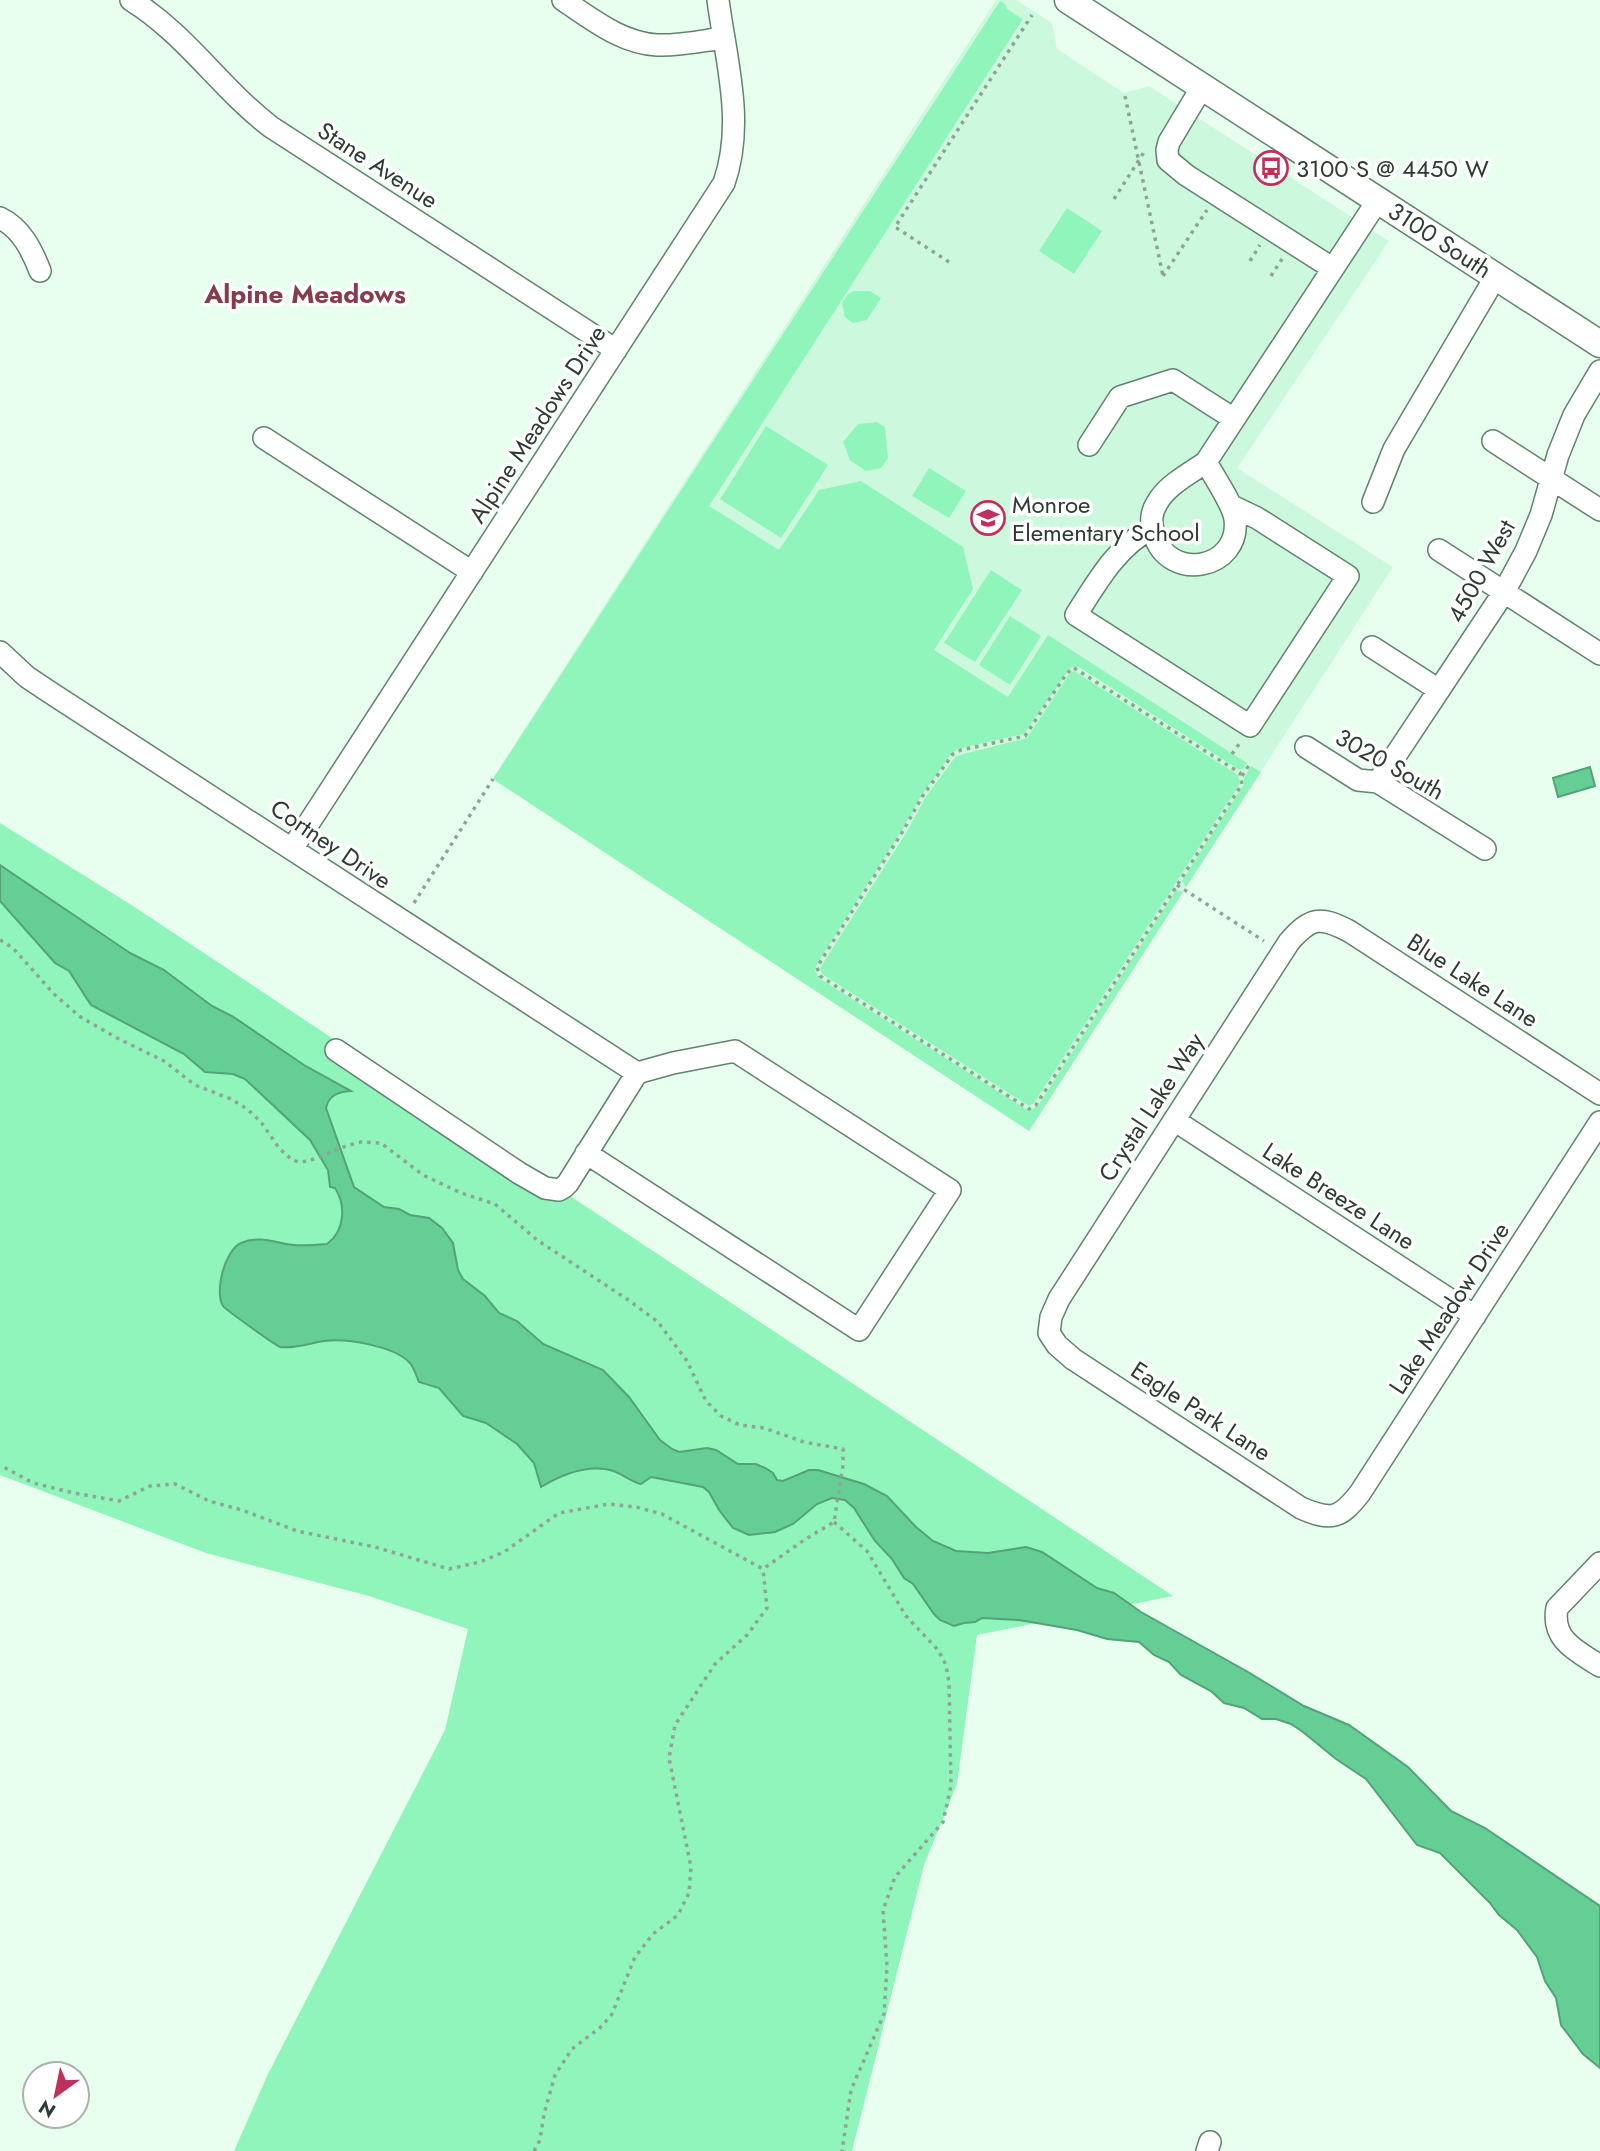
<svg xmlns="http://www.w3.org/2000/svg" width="1600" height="2151" viewBox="0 0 1600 2151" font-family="Jost,sans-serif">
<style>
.built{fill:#ccf9dd}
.green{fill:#90f5bb}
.water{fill:#65ce94;stroke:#54a277;stroke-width:2}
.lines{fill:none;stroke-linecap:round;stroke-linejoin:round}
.minor-casing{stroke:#61826e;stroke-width:24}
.major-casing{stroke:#61826e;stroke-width:29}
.path{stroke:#90a397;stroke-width:3.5;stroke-dasharray:3.5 5;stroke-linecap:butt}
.minor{stroke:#fff;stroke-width:21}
.major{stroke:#fff;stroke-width:26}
.labels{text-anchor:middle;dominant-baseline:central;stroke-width:7;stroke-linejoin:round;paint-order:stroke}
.street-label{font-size:24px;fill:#2d3c33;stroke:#fff}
.poi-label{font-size:24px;fill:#2d3c33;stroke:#fff;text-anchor:start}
.neighbourhood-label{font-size:26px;font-weight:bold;fill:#853d4d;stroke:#fff}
</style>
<rect width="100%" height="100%" fill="#e8fff0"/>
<!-- built -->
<path class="built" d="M 996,0 L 1016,0 L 1052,23 L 1057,49 L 1124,93 L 1149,86 L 1389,241 L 1237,468 L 1393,567 L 1029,1131 L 492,779 Z"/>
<!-- green -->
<path class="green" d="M 1000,1 L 1005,4 L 1007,9 L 1023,19 L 709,506 L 779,550 L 819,490 L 861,481 L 963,547 L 973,589 L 934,650 L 1008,697 L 1048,635 L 1247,763 L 1243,769 L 1238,769 L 1082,669 L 1078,667 L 1070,668 L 1024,734 L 957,749 L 952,753 L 921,796 L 902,830 L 818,962 L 815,971 L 819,978 L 1029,1111 L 1038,1106 L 1176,890 L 1183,892 L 1029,1131 L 493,779 Z
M 1067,208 L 1102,231 L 1074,274 L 1039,251 Z
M 854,291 L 870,291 L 881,298 L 867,320 L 853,323 L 845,317 L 842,303 L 848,294 Z
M 877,422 L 885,427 L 888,458 L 881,468 L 866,471 L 850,460 L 843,442 L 858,424 Z
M 766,426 L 828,465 L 781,538 L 720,499 Z
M 929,468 L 966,491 L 949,518 L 912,496 Z
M 991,570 L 1022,590 L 975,662 L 944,643 Z
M 1010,616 L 1041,636 L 1010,685 L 979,665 Z
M 1074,671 L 1238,775 L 1240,783 L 1034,1103 L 1029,1106 L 822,974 L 820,968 L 906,833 L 925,798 L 956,756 L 1027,738 L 1070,673 Z
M 1251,766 L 1261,772 L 1186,887 L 1182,881 L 1244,784 L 1244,778 Z
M 0,823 L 133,906 L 1173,1596 L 977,1635 L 957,1784 L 924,1865 L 852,2151 L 234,2151 L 268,2074 L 445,1730 L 468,1629 L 369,1596 L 206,1553 L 0,1475 Z"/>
<!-- water -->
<path class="water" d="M 1590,767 L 1595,786 L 1558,797 L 1553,778 Z
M 0,865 L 130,953 L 164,970 L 212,1006 L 232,1016 L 304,1065 L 351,1091 C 338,1092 329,1095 326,1108 L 354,1187 L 384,1207 L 399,1209 L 410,1215 L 429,1218 L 442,1228 L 453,1243 L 458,1270 L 463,1279 L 485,1296 L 499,1313 L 517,1321 L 543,1344 L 603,1370 L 629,1397 L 660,1440 L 672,1449 L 679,1452 L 707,1448 L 716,1450 L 738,1464 L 756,1464 L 765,1468 L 773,1473 L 777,1480 L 783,1481 L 809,1470 L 818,1470 L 864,1484 L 887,1496 L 916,1527 L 933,1541 L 956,1551 L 988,1553 L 1026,1547 L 1042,1552 L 1097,1588 L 1114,1593 L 1141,1612 L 1248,1672 L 1304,1706 L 1349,1725 L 1408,1767 L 1451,1811 L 1485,1828 L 1600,1906 L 1600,2068 L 1583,2054 L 1561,2025 L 1556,1998 L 1545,1981 L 1537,1957 L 1517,1930 L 1499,1915 L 1490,1903 L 1440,1853 L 1417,1845 L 1366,1779 L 1336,1759 L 1303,1732 L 1291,1724 L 1276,1719 L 1262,1719 L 1244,1708 L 1224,1703 L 1211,1691 L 1181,1675 L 1169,1662 L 1154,1655 L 1139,1642 L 1107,1639 L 1077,1630 L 1019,1620 L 982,1618 L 975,1622 L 964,1623 L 954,1626 L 940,1620 L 934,1614 L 913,1584 L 904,1578 L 892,1559 L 875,1541 L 854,1508 L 845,1500 L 832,1498 L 817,1504 L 793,1524 L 775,1532 L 749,1535 L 733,1528 L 719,1510 L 709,1492 L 703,1487 L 651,1477 L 641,1484 C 629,1481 618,1470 605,1469 C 583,1466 559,1476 541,1487 L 534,1463 L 517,1444 L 486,1423 L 463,1416 L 439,1388 L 419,1382 C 416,1375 414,1367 409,1362 C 393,1346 347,1338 324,1341 C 309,1343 296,1349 280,1347 C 275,1345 226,1310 223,1306 C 214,1291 225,1250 241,1243 C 259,1235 276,1243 294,1245 C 305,1246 316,1245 327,1244 C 345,1231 346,1205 335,1188 L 330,1187 L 328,1170 L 310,1140 L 245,1079 L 233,1074 L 205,1072 L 184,1054 L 91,1005 L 69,971 L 55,963 L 0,901 Z"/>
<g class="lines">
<!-- minor casing -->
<g class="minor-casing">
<path id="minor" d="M 131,0 C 186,34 220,88 271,127 L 616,350
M 563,0 C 592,19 621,43 657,45 C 679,46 701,41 723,38
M 1202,87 L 1169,142 L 1167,150 L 1168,160 L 1186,175 L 1332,268
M 0,218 C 21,228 32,250 40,271
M 264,438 L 472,572
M 1493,441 L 1600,510
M 1089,445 L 1120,397 L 1173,380 L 1234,419
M 1206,462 C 1214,477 1233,504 1235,519 C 1241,570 1168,583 1154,534 C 1151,523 1150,514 1157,503 C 1167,485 1189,474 1206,462 L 1378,200
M 1373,502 L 1394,449 L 1496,276
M 1152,528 C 1117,546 1097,582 1076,615 L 1250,726 L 1348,576 L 1257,518 L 1232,506
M 1439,550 L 1600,654
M 1372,647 L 1439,690
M 0,652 L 27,677 L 51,693 L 637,1073
M 1306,747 L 1358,780 L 1378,782 L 1485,849
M 1378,782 L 1504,592 L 1526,551 L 1541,515 L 1558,455 L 1574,415 L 1600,371
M 292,849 L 724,183 C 745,123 726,61 718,0
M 336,1050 L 519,1173 L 545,1188 L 559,1190 L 564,1187 L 568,1183 L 637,1073
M 1600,1094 L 1349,931 C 1320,916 1311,917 1289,942 L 1059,1299 L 1051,1317 L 1049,1333 L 1057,1345 L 1073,1359 L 1301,1508 C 1331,1521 1340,1519 1360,1493 L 1600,1122
M 1174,1120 L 1475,1316
M 586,1153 L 859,1330 L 950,1190 L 735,1051 L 673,1063 L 637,1073
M 1600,1563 L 1557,1608 C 1551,1640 1577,1651 1600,1666
M 1207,2151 L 1210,2142"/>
</g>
<!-- major casing -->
<g class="major-casing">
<path id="major" d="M 1068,0 L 1600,344"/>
</g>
<!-- path -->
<path class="path" d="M 1125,96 L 1163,276
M 1114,199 L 1146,149
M 1250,261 L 1260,245
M 949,262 L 895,227 L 1032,15
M 1163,276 L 1207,210
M 1271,276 L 1282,259
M 1074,668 L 1240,773 L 1242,784 L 1036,1105 L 1029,1109 L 820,976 L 817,967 L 903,831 L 922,797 L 953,754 L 961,750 L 1025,736 L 1067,673 Z
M 1232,754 L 1239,744
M 1242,776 L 1249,765
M 1177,885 L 1264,941
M 414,903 L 493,779
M 0,940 L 13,948 L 54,994 L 79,1016 L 115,1037 L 164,1061 L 195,1085 L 231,1099 L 247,1109 L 261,1122 L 279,1148 L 292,1160 L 299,1162 L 309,1161 L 346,1146 L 361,1142 L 381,1143 L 423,1175 L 461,1193 L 495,1204 L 537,1240 L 627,1299 L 658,1322 L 687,1361 L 706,1401 L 721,1416 L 740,1425 L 764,1428 L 804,1442 L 843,1449 L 843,1465 L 834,1522 L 804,1540 L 763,1569 L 662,1514 L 636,1507 L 609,1504 L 559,1513 L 504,1552 L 480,1562 L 449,1569 L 375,1547 L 297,1531 L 242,1510 L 209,1501 L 175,1484 L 150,1486 L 119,1501 L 74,1493 L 33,1483 L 0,1465
M 834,1522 L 867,1551 L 906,1616 L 938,1650 L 946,1665 L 949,1683 L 951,1786 L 943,1822 L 895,1877 L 883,1910 L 887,1967 L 884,2014 L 851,2090 L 842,2151
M 534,2151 L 540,2140 L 544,2114 L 555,2075 L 572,2049 L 602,2026 L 612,2014 L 635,1957 L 653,1934 L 678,1915 L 689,1893 L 691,1867 L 669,1758 L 675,1725 L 715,1664 L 747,1635 L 767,1608 L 763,1569"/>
<!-- minor -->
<use href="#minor" class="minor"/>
<!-- major -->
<use href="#major" class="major"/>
</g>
<!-- icons -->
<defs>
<g id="bus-ring" transform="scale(1.75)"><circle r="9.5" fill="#fff" stroke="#bf305c" stroke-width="1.5"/><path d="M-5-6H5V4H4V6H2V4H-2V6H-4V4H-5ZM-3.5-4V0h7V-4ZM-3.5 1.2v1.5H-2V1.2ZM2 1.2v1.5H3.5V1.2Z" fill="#bf305c"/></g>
<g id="school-ring" transform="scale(1.75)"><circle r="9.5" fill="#fff" stroke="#bf305c" stroke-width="1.5"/><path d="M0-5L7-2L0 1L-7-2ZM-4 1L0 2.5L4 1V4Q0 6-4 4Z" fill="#bf305c"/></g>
</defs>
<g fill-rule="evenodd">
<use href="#bus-ring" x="1271" y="168"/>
<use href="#school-ring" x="988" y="518"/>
</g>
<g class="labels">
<!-- street labels -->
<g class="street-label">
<text transform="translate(378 165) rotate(33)">Stane Avenue</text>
<text transform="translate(1440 240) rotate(33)">3100 South</text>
<text transform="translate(537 424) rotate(-57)">Alpine Meadows Drive</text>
<text transform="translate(1481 571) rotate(-61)">4500 West</text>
<text transform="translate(1390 764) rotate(29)">3020 South</text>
<text transform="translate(331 844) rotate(34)">Cortney Drive</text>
<text transform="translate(1473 980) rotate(33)">Blue Lake Lane</text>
<text transform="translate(1151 1107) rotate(-57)">Crystal Lake Way</text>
<text transform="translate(1339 1196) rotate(33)">Lake Breeze Lane</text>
<text transform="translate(1449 1308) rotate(-57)">Lake Meadow Drive</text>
<text transform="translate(1201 1411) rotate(33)">Eagle Park Lane</text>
</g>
<!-- poi labels -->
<g class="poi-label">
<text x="1296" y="168">3100 S @ 4450 W</text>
<text x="1012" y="504">Monroe<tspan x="1012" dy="28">Elementary School</tspan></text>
</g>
<!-- neighbourhood labels -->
<g class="neighbourhood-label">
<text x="305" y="294">Alpine Meadows</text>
</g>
</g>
<!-- north arrow -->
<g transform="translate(56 2095) rotate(213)"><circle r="33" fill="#ffffff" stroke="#abb1ad" stroke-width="2"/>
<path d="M0-5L12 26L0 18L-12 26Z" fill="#bf305c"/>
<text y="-10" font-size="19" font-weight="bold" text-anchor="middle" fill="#2d3c33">N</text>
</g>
</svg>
